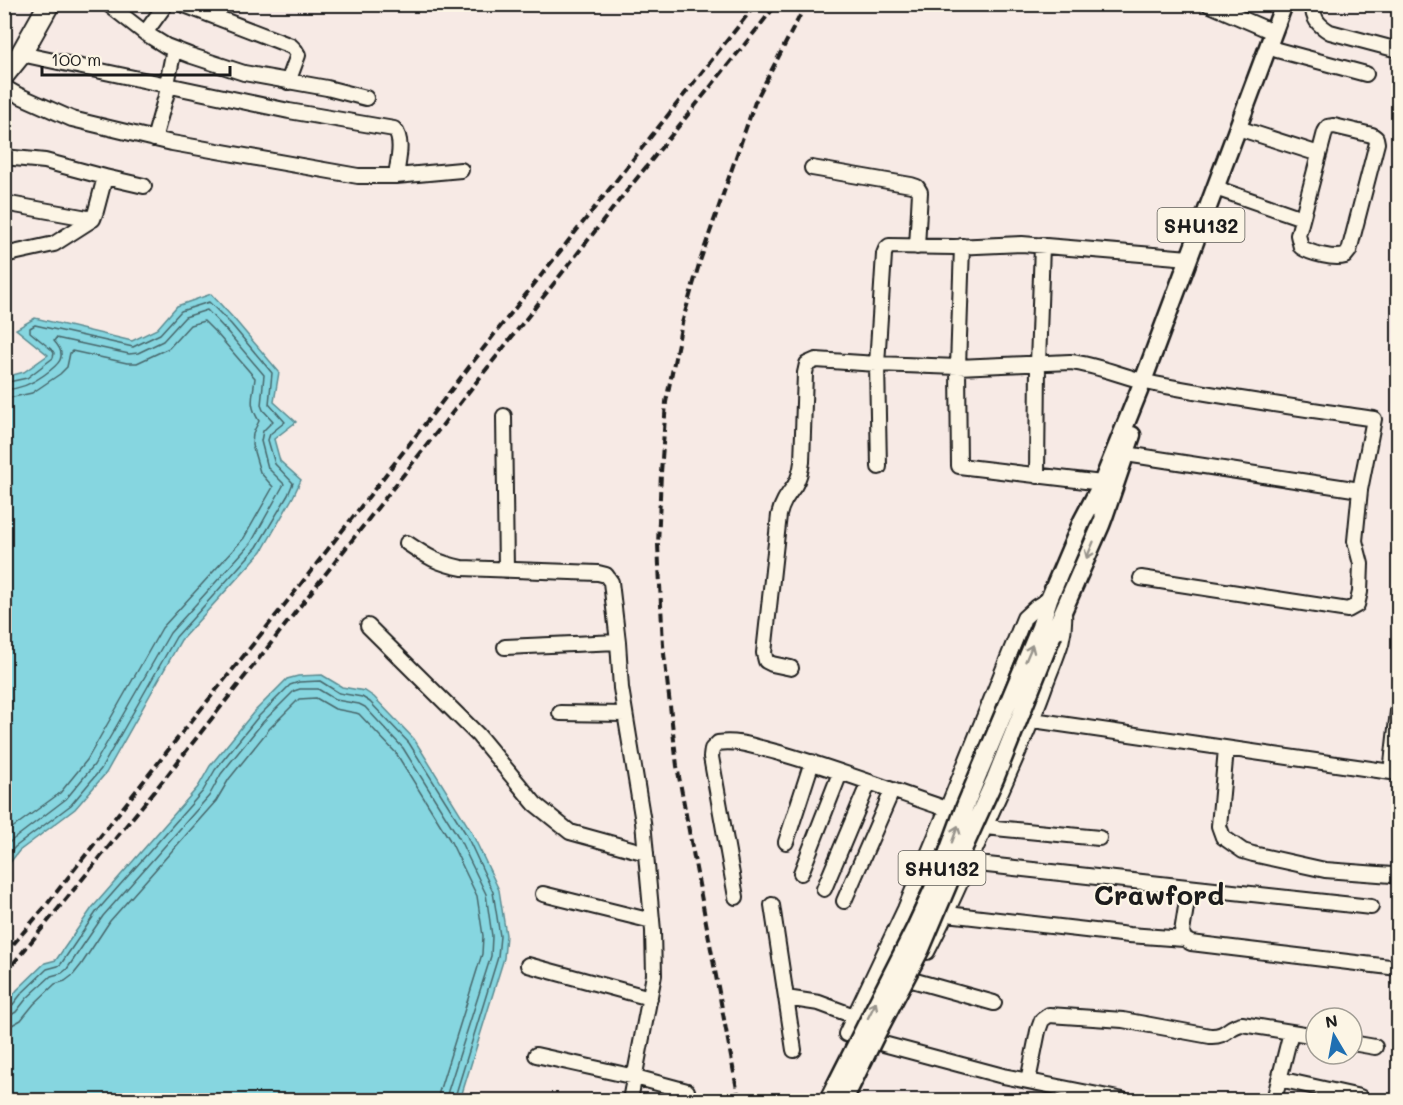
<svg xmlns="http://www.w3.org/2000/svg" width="1403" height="1105" viewBox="0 0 1403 1105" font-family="Mali,sans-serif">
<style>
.water{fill:#86d6e0;stroke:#5c8c92;stroke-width:1.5}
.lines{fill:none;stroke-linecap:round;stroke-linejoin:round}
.shore{stroke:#46666a;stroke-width:1.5}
.minor-casing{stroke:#1c1c1c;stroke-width:18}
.major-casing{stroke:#1c1c1c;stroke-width:21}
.highway-casing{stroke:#1c1c1c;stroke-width:24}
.minor{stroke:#fcf5e5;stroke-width:14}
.major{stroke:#fcf5e5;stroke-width:16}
.highway{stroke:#fcf5e5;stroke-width:20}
.rail{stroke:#1c1c1c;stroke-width:4;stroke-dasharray:9 4.5;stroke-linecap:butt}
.major-bridge-casing{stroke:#1c1c1c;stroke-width:21;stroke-linecap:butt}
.major-bridge{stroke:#fcf5e5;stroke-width:16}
.oneway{stroke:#97938b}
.labels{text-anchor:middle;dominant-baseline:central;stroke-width:4.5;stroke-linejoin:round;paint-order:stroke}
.shield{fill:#fcf5e5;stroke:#5f5d58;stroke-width:1.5}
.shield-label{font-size:20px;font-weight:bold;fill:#1c1c1c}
.district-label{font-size:27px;font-weight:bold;fill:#1c1c1c;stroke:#fcf5e5}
</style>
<rect width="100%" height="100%" fill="#f7eae5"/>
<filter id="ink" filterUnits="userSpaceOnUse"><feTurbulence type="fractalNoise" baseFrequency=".0167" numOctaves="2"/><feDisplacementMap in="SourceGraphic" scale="12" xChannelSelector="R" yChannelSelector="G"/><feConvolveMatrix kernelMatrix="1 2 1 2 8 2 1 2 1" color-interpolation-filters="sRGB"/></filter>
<g filter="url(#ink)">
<!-- water -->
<path class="water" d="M 211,294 L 235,320 L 279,372 L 274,402 L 296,422 L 274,439 L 280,461 L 301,480 L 293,497 L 262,551 L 181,640 L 106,773 L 75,809 L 19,851 L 5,869 L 5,377 L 24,372 L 48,355 L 16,329 L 35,318 L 132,341 L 157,329 L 177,306 Z
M 322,675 L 342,687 L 365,691 L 374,697 L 414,739 L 471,831 L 499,890 L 506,935 L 504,958 L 460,1100 L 5,1100 L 5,1006 L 17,990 L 45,963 L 56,960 L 92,908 L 198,787 L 210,766 L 253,713 L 287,679 L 298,676 Z"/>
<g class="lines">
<!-- shore -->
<path class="shore" d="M 4,383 L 27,378 L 53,358 L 54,353 L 52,350 L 30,332 L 30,328 L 35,325 L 133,347 L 160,334 L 181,311 L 209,302 L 231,324 L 272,373 L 269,404 L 285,422 L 270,434 L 268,440 L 275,464 L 293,483 L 288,495 L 257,547 L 176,637 L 101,769 L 71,805 L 15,847 L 4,860
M 4,390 C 20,389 32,384 44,375 C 58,365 69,357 54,341 L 56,338 L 129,354 L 138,353 L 163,341 L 185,317 L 207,310 L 225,329 L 264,375 L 261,405 L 263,410 L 273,421 L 263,431 L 261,441 L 268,468 L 284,484 L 251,543 L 170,633 L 94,765 L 66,799 L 11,841 L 4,848
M 4,399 L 32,393 L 60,374 L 67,367 L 70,353 L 72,351 L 127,363 L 137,363 L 169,348 L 190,325 L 204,321 L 218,335 L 255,378 C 253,398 248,403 259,421 L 253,433 L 252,445 L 260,472 L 273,487 L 244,538 L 162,628 L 87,760 L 60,793 L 4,834
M 4,1009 L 11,1007 L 22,993 L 47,969 L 58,966 L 61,964 L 97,911 L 203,791 L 215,770 L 258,717 L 290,685 L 299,682 L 320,681 L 339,693 L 362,697 L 370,702 L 409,743 L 466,834 L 493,892 L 500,936 L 498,957 L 454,1100
M 4,1016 L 11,1015 L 16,1012 L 27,998 L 51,976 L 62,973 L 67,969 L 103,916 L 209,796 L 221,774 L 263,722 L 294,691 L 300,689 L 318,689 L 336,700 L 359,704 L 365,707 L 403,748 L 459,838 L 486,894 L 492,936 L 491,956 L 447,1094 L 447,1100
M 4,1025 L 12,1025 L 21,1020 L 34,1004 L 55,984 L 65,981 L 73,975 L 81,965 L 110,921 L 216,801 L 229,779 L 270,728 L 299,699 L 316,698 L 335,709 L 356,713 L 359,714 L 396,753 L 451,842 L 477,896 L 483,936 L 482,954 L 439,1092 L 438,1100"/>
<!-- minor casing -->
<g class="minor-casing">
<path id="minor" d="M 108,4 L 145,33 L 166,46 L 192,56 L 244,73 L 327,88 L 366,98
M 182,4 L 291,46 L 295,50 L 298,55 L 288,82
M 1208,4 L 1273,32
M 1313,4 C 1312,18 1318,25 1330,32 L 1398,50
M 145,33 L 166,4
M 1269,46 L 1277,50 L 1366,74
M 167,84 L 174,49
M 4,87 L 18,95 L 72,119 L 172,143 L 358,176 L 396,176 C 398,161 404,140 394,129 L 289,111 L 21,54
M 1334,126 L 1372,135 L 1376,138 L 1377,143 L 1349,251 L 1345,256 C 1334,259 1311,254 1301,247 L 1298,235 L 1325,132 L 1328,127 Z
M 1238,128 L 1319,154
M 154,139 L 169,85
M 4,157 L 45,161 L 105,177 L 96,211 L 93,219 L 54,244 L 4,255
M 812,168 L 911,185 L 917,187 L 920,192 L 917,247
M 396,176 L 461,170
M 105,177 L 144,186
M 1216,186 L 1224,191 L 1302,218
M 4,203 L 93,219
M 962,246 L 958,367 L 959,466 L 1102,483
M 504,416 L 506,570
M 879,467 L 877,364 L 884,254 L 886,249 L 889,246 L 954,247 L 1022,244 L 1189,258
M 1037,476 L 1038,364 L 1042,245
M 407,543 C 428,557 437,563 462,568 L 598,573 L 606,575 L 611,582 L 618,642 L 621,688 L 643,822 L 653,931 L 654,975 L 630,1100
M 1141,578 L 1348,610 L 1357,605 L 1360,592 L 1361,564 L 1355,541 L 1360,490
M 368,626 L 478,735 L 535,804 L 570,832 L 646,853
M 505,647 L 618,642
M 791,668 L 772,664 L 766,661 L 764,653 L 779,515 C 782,502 788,495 795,485 C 799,478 801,470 802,462 L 805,373 L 807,364 L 816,360 L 877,364 L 958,367 L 1070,362 C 1099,365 1126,378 1155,384 C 1227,398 1301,408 1374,419 L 1360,490 L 1126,454
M 560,713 L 625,714
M 1033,720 L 1398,773
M 1226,749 L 1219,826 L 1223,837 L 1243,851 L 1253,854 L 1325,870 L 1392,875 L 1398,874
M 1391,772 L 1398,711
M 947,809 L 905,909 L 846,1034 L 1003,1076 L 1123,1100
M 985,827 L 1099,838
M 786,842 L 812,762
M 969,863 L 1371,907
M 801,873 L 840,773
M 1189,888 L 1182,932 L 1184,939 L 1191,943 L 1398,968
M 824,889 L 869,782
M 543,894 L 652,921
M 736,897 L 711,757 L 712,749 L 718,743 C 738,740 756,747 776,752 C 834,768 890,790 947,809 L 1024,618 L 1036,607 L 1049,599
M 844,901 L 892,791
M 772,905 L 794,1050
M 947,914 L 1129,935 L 1184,939
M 927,952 C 950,908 969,863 989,818 C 1009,773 1030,729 1046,683 C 1055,658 1066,640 1064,613
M 528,965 L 650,998
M 912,980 L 994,1003
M 786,998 L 819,1003 L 854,1016
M 1352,1043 L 1375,1047
M 536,1055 L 635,1077 L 687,1091
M 1279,1079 L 1360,1097
M 1028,1081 L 1038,1031 L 1042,1020 L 1049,1015 L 1123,1020 L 1210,1036 C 1227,1037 1228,1026 1242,1024 L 1316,1036
M 1274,1100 L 1291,1032"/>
</g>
<!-- major casing -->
<g class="major-casing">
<path id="major" d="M 1104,517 L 1132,435
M 1040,627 L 1049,599 L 1082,521 L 1102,483 L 1143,381 L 1284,4
M 1053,634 L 1101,525 L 1104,517 L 1102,508"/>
</g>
<!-- highway casing -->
<g class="highway-casing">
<path id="highway" d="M 4,75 L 21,54 L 49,4"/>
</g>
<!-- minor -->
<use href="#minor" class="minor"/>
<!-- major -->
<use href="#major" class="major"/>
<!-- highway -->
<use href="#highway" class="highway"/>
<!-- rail -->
<path class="rail" d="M 4,955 L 44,908 L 169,749 L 294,593 L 493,336 L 756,4
M 4,975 L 165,778 L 625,193 L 777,4
M 739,1100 L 677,766 L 663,645 L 658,545 L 661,473 L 666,402 L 682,323 L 700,261 L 755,102 L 806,4"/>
<!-- major-bridge casing -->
<g class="major-bridge-casing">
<path id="major-bridge" d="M 828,1100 L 915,928 L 939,876 L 965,806 L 1040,627
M 844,1100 L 875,1037 L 921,949 L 962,852 L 995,779 L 1053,634"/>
</g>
<!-- major-bridge -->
<use href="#major-bridge" class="major-bridge"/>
</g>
<!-- one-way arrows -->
<defs><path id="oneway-shaft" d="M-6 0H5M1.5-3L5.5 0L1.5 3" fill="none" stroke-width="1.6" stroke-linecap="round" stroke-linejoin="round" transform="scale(1.5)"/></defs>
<g class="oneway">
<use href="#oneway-shaft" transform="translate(1090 550) rotate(113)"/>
<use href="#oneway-shaft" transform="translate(1029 653) rotate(-67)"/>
<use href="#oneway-shaft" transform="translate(955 834) rotate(-70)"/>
<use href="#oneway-shaft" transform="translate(872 1010) rotate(-63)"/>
</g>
</g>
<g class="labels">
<!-- shield labels -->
<g class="shield">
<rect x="1157.5" y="208" width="87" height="34" rx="4.5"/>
<rect x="898.5" y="851" width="87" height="34" rx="4.5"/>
</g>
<g class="shield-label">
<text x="1201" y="225">SHU132</text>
<text x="942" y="868">SHU132</text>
</g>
<!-- district labels -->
<g class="district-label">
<text x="1159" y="894">Crawford</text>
</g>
</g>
<!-- margin -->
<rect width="1403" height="1105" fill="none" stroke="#fcf5e5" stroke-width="24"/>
<rect x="12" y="12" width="1379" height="1081" fill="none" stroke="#1c1c1c" stroke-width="2" filter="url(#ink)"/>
<!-- north arrow -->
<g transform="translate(1334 1036) rotate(350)"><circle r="28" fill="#fcf5e5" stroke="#a29e95" stroke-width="1.5"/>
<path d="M0-4.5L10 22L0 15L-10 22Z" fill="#1f6fb2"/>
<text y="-9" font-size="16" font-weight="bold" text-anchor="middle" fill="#1c1c1c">N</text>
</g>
<!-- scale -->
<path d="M42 66v9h188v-9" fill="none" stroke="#1c1c1c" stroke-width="3"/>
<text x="51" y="66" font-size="18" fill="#1c1c1c" stroke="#fcf5e5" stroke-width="4.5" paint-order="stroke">100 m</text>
</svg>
